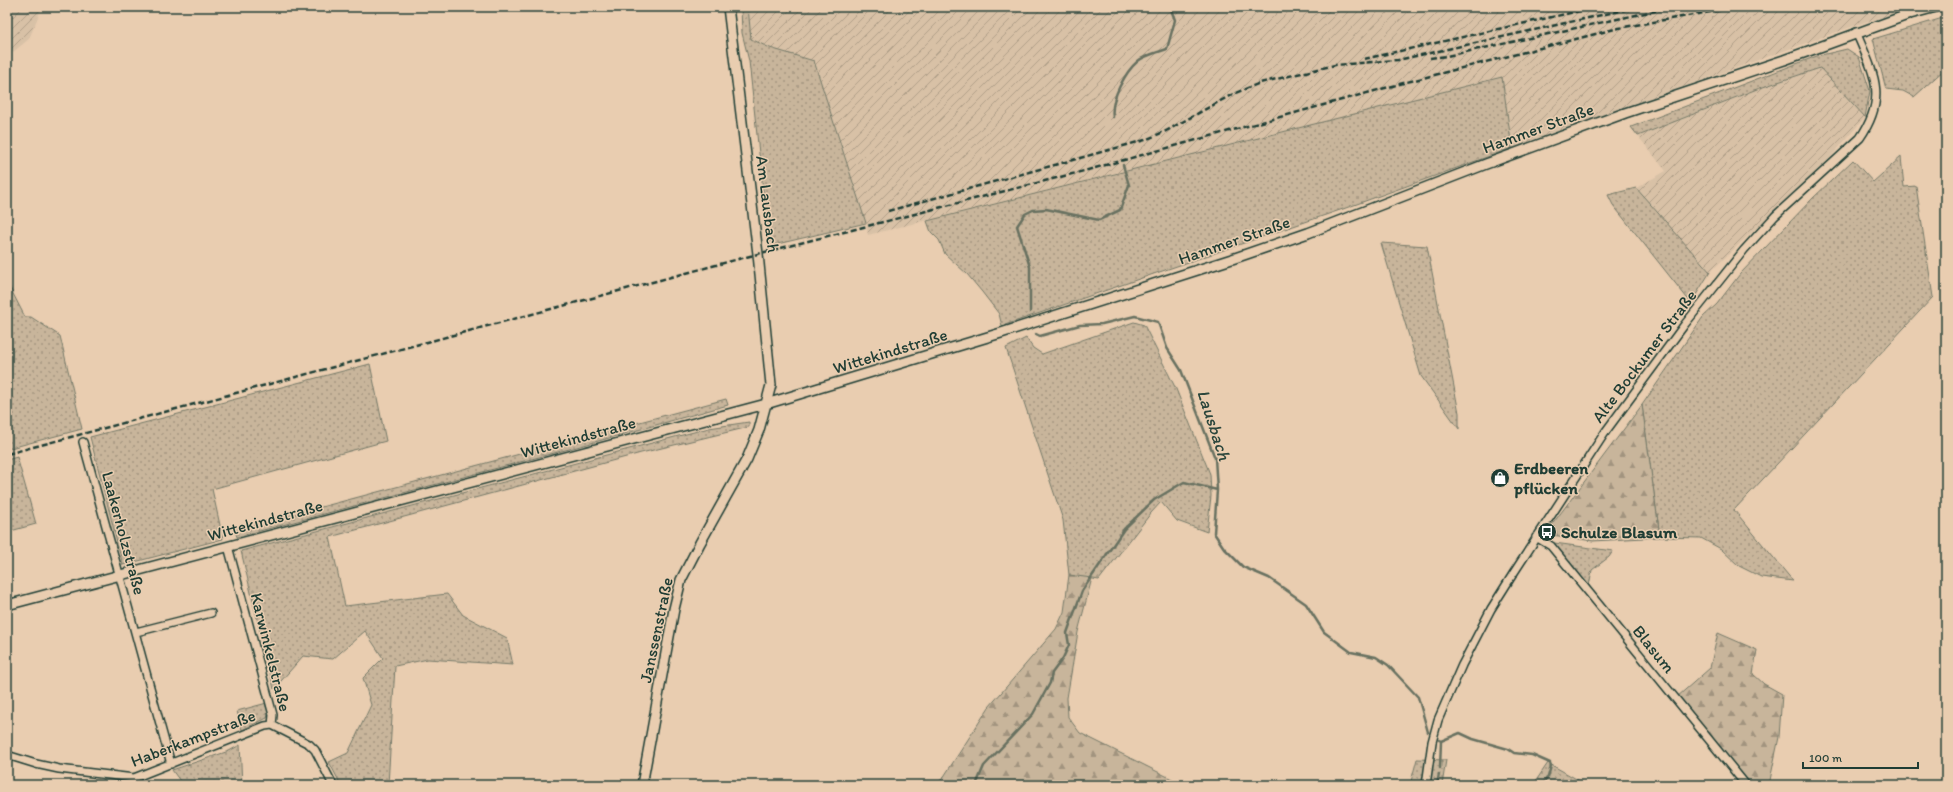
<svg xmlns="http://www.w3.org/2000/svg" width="1953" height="792" viewBox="0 0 1953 792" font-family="Itim,sans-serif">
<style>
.industrial{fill:url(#industrial-furrows)}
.green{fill:url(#green-dots);stroke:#747968}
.forest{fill:url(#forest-firs);stroke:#747968}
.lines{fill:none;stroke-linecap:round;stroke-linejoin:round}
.stream{stroke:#687161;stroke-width:2.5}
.street-casing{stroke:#1f3d34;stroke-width:10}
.secondary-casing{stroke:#1f3d34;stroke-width:12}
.street{stroke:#e9cdb0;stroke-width:7}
.secondary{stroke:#e9cdb0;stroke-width:9}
.rail{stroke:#1f3d34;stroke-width:2.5;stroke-dasharray:6 3;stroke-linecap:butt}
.labels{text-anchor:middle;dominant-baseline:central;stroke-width:3;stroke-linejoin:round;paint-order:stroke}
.street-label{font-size:17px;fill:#1f3d34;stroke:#e9cdb0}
.poi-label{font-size:17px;font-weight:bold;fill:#1f3d34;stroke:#e9cdb0;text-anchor:start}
.water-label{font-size:18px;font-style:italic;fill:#2b463c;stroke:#e9cdb0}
</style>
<defs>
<pattern id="industrial-furrows" width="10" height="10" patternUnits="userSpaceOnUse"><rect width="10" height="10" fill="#d8c1a6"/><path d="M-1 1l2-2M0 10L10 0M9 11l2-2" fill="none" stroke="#af9e88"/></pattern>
<pattern id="green-dots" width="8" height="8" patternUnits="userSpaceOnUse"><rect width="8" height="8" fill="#c8b59b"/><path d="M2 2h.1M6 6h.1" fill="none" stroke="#a2947f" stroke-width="1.8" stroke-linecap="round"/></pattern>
<pattern id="forest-firs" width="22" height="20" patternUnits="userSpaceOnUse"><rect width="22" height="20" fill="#c8b59b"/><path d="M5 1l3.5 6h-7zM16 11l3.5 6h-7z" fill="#a2947f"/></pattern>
</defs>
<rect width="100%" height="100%" fill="#e9cdb0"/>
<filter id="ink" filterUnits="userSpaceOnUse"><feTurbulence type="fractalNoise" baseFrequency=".025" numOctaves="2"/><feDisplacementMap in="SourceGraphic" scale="8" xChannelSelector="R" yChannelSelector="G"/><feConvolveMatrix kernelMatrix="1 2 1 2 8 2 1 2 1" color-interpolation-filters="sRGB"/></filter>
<g filter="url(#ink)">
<!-- industrial -->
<path class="industrial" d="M 7,7 L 42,7 L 29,39 L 13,52 L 7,52 Z
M 748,7 L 1923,7 L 1865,22 L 1512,148 L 1502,77 L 868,235 L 866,223 L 814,61 L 770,48 L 751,39 Z
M 1820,68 L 1865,117 L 1830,158 L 1710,272 L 1636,188 L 1666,171 L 1638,136 L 1757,89 Z"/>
<!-- green -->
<path class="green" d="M 741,7 L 748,7 L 751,39 L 770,48 L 814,61 L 866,223 L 769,246 L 749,61 L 742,33 Z
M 1946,17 L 1946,68 L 1914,97 L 1903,91 L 1886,89 L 1873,39 Z
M 1847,49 L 1859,57 L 1870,91 L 1865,117 L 1820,68 L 1757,89 L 1638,136 L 1631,127 L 1817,56 Z
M 1502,77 L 1512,148 L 1343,209 L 1002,326 L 999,314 L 982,292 L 967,274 L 945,254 L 939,240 L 931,232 L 927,221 Z
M 1901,157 L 1904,187 L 1916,186 L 1933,297 L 1734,510 L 1793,581 L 1761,577 L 1739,566 L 1721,549 L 1701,538 L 1660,537 L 1642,405 L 1703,317 L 1717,304 L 1740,274 L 1813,198 L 1853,160 L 1873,182 Z
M 1636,188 L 1710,272 L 1691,303 L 1613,205 L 1608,195 Z
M 1381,243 L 1427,246 L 1459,413 L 1459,429 L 1421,376 Z
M 7,282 L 25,317 L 31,317 L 60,336 L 82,429 L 7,449 Z
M 1134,322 L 1144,325 L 1176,389 L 1210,474 L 1211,496 L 1207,532 L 1177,521 L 1161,502 L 1151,513 L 1099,580 L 1069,575 L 1063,520 L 1006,348 L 1026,338 L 1033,348 L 1042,354 Z
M 370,364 L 386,441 L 212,489 L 223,539 L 123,565 L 90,437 Z
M 726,399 L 728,405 L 573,448 L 237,537 L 235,530 Z
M 749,422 L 749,427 L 641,453 L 330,537 L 345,606 L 447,594 L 463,615 L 507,638 L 513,665 L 428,659 L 395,666 L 388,785 L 341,785 L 329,762 L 348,753 L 371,705 L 363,678 L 383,658 L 365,631 L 333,659 L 303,656 L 274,689 L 241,551 L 709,428 Z
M 17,457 L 36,524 L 7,532 L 7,460 Z
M 1547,542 L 1613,551 L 1609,557 L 1592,570 L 1588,591 Z
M 267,703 L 269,711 L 267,718 L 242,730 L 237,711 Z
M 240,745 L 242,785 L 180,785 L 180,781 L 172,770 L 229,751 Z
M 1417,759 L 1446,760 L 1442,785 L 1410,785 Z
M 1548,763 L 1587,785 L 1533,785 Z"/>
<!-- forest -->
<path class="forest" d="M 1642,405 L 1660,537 L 1593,541 L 1545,534 Z
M 1069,575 L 1092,578 L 1078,632 L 1067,698 L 1068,717 L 1080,733 L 1184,785 L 935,785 L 943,778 L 989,707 L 1056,629 L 1064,612 Z
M 1718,633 L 1757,650 L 1753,674 L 1764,684 L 1782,694 L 1779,737 L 1769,785 L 1749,785 L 1677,697 L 1710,668 Z"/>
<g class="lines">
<!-- stream -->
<path class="stream" d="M 1113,117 C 1110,100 1125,72 1138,61 C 1145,55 1159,52 1167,49 L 1175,20 L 1170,7
M 1030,312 L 1030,267 L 1017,226 L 1025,214 L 1033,210 L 1046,209 L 1099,220 L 1120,210 L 1129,185 L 1123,165
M 1036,334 L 1040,336 L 1080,325 L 1102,324 L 1135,316 L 1158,322 L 1167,348 L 1181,370 L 1215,458 L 1217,490 L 1214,533 L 1224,548 L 1243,567 L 1269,578 L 1306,604 L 1324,632 L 1351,652 L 1376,657 L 1388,665 L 1418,697 L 1428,732
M 1439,740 L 1441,741 L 1440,768
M 1441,741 L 1460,733 L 1473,739 L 1508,749 L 1514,753 L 1532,755 L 1550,763 L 1551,766 L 1548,777 L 1542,785
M 976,785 L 984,766 L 1033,714 L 1050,683 L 1052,673 L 1063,658 L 1069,645 L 1067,633 L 1082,591 L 1124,529 L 1154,500 L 1184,482 L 1217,490
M 1437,785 L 1439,774"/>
<!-- street casing -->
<g class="street-casing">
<path id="street" d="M 83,442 L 171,764
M 1536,537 L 1551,546 L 1746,785
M 228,546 L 273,715 L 272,725
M 136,632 L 211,613
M 272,725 L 309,744 L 315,750 L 333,785
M 7,755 L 36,764 L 59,769 L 134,778 L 265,726 L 272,725
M 1426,785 L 1432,742 L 1438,720 L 1462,665 L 1491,609 L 1513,574 L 1606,431 L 1685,324 L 1744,250 L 1775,216 L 1860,138 C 1888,97 1874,74 1856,32"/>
</g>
<!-- secondary casing -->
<g class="secondary-casing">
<path id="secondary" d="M 7,605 L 766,404 L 1001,333 L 1235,258 L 1308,233 L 1486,164 L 1625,113 L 1784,60 L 1910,14 L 1936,7
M 642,785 L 674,609 L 681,580 L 700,543 L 747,459 L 759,430 L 771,385 L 758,254 L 728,7"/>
</g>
<!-- street -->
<use href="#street" class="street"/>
<!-- secondary -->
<use href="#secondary" class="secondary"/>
<!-- rail -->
<path class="rail" d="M 1430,58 L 1447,56 L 1673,7
M 1364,59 L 1597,7
M 888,211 L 1145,140 L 1166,131 L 1233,94 L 1260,83 L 1335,65 L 1398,60 L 1638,7
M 7,454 L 765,252 L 1084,171 L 1407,82 L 1619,28 L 1738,7"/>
</g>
</g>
<!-- icons -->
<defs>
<g id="shop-disc" transform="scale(1)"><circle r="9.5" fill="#1f3d34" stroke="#e9cdb0"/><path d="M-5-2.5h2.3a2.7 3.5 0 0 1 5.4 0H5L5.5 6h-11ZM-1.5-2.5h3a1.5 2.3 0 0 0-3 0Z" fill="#fff"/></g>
<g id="bus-disc" transform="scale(1)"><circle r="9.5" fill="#1f3d34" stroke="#e9cdb0"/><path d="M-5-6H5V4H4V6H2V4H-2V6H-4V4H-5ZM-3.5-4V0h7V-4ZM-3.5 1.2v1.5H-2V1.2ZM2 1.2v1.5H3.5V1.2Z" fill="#fff"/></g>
</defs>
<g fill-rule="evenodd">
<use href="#shop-disc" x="1500" y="478"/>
<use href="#bus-disc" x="1547" y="532"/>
</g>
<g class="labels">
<!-- street labels -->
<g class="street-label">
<text transform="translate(1538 128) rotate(-20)">Hammer Straße</text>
<text transform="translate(768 204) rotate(83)">Am Lausbach</text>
<text transform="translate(1234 240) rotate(-19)">Hammer Straße</text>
<text transform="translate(890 351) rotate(-17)">Wittekindstraße</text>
<text transform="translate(1644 356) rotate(-53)">Alte Bockumer Straße</text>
<text transform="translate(578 437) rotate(-15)">Wittekindstraße</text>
<text transform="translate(265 520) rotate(-15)">Wittekindstraße</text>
<text transform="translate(124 533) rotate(75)">Laakerholzstraße</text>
<text transform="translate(656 630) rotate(-78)">Janssenstraße</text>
<text transform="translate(1654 649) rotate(51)">Blasum</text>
<text transform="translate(271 652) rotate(76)">Karwinkelstraße</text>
<text transform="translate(193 738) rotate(-21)">Haberkampstraße</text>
</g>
<!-- poi labels -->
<g class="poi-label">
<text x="1514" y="468">Erdbeeren<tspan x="1514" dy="20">pflücken</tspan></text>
<text x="1561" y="532">Schulze Blasum</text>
</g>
<!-- water labels -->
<g class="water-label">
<text transform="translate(1214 425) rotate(72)">Lausbach</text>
</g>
</g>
<!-- margin -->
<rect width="1953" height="792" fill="none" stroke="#e9cdb0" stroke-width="24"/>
<rect x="12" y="12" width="1929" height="768" fill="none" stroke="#1f3d34" stroke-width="1.5" filter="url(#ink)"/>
<!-- scale -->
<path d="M1803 762v6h115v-6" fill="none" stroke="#1f3d34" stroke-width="2"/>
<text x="1809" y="762" font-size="12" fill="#1f3d34" stroke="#e9cdb0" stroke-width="3" paint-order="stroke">100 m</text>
</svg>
